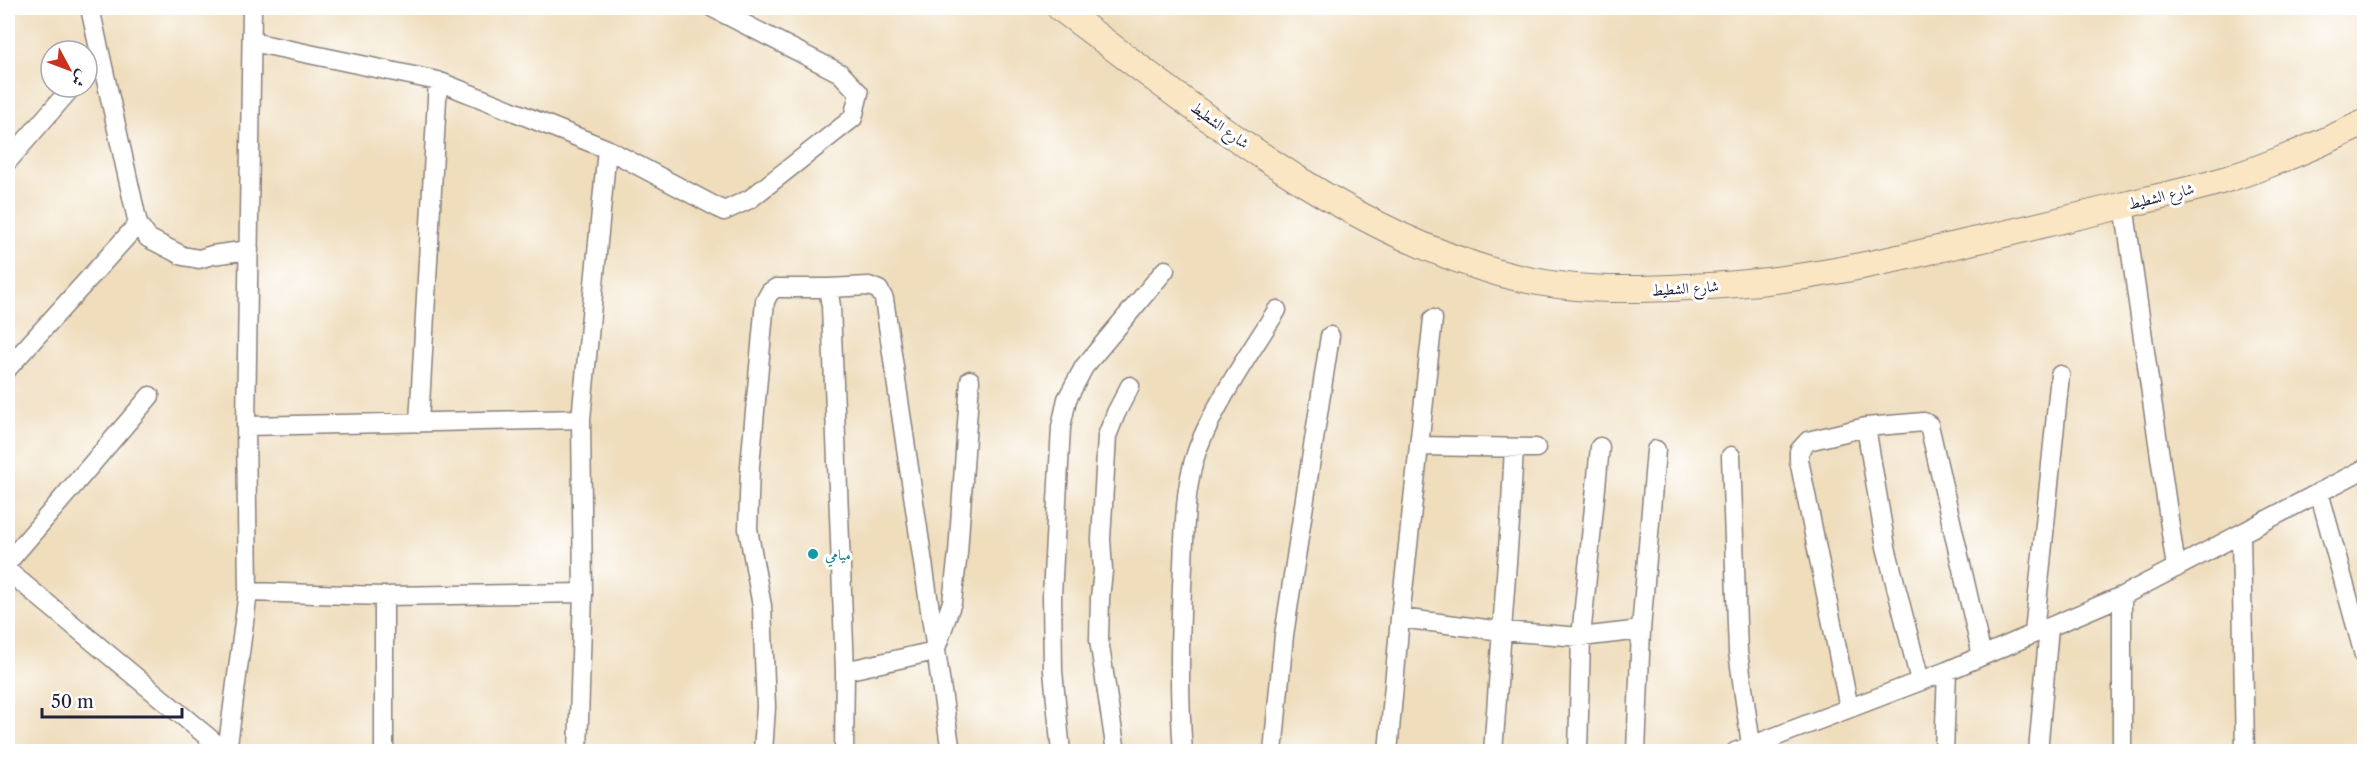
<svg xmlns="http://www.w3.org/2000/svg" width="2372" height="759" viewBox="0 0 2372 759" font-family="'Libre Caslon Text',Amiri,serif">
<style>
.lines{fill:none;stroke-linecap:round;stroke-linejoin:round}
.minor-casing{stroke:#88807c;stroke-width:21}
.secondary-casing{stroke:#88807c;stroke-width:28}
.minor{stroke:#fff;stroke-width:18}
.secondary{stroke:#fbe6c4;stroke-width:26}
.culture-dot{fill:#0f9aa8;stroke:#fff;stroke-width:2}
.labels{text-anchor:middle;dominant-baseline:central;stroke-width:6;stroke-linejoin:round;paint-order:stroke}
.street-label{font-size:15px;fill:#22223b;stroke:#fff}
.culture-label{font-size:15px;fill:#0d838f;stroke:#fff;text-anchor:start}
</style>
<rect width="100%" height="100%" fill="#fff"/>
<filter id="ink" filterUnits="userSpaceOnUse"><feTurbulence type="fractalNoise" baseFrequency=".0167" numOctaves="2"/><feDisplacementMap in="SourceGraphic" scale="12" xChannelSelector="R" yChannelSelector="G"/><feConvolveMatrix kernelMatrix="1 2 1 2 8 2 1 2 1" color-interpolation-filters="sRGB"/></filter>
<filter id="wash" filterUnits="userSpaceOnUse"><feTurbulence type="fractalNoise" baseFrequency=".008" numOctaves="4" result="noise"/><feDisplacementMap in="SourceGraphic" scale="24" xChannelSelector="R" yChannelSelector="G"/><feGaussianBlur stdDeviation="1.35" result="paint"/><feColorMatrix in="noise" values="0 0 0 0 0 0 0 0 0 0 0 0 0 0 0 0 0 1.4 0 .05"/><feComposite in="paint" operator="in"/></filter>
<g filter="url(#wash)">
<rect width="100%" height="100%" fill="#efddbc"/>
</g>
<g filter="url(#ink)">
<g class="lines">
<!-- minor casing -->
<g class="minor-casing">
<path id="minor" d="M 90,8 L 138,224 L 148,238 L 183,256 L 199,259 L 212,255 L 249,250
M 252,42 L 438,81 L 607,149 L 724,211 L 750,199 L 853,118 L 859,93 L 840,73 L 713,8
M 8,161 L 72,87
M 2124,205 L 2176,568
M 828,288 L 831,306 L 845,671 L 844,752
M 8,368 L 138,224
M 419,423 L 438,81
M 246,426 L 581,419
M 1866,427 L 1886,547 L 1920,681
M 1419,446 L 1536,448
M 1731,456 L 1738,652 L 1751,745
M 2319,492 L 2364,655
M 2241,535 L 2245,752
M 8,562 L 150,396
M 8,571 L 226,752
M 248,592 L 384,596 L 583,593
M 2122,596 L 2122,752
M 1400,618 L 1502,631 L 1581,637 L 1641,630
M 2034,633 L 2060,375
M 845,671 L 935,651 L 952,602 L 958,553 L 970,380
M 1849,708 L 1799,460 L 1799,451 L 1808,441 L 1866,427 L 1924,422 L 1929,425 L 1982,656
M 227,752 L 248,592 L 246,426 L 252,8
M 384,752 L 384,596
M 578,752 L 583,593 L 581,419 L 607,149
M 763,752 L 766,707 L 762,606 L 748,529 L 750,466 L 765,301 L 770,292 L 776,288 L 828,288 L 869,286 L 879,290 L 884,299 L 951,752
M 1061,752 L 1053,671 L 1052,595 L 1061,427 L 1067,399 L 1084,367 L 1165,270
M 1116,752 L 1099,640 L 1100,598 L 1103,571 L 1101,539 L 1107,436 L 1116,413 L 1130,386
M 1183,752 C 1178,689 1180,627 1183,565 C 1185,522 1184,476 1203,436 C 1223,392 1251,351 1277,310
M 1273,752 L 1284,635 L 1330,336
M 1388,752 L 1400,618 L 1433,319
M 1493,752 L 1510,522 L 1514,448
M 1578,752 L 1581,637 L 1600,447
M 1636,752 L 1641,630 L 1656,450
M 1735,752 L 1947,671 L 2122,596 L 2364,469
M 1944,752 L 1947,671
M 2038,752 L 2049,627"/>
</g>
<!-- secondary casing -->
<g class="secondary-casing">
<path id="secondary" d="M 1060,8 C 1196,108 1333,225 1499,273 C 1562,291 1624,291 1688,287 C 1737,285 1787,280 1835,271 C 1886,262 1937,249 1987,238 C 2033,227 2079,216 2125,205 C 2159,196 2194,190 2227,179 C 2275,164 2320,144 2364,123"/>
</g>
<!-- minor -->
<use href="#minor" class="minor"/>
<!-- secondary -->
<use href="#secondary" class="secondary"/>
</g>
</g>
<!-- markers -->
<circle class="culture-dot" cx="813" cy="554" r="6"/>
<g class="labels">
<!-- street labels -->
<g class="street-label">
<text transform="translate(1220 125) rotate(36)">شارع الشطيط</text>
<text transform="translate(2161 196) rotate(-14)">شارع الشطيط</text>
<text transform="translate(1685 288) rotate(-4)">شارع الشطيط</text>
</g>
<!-- culture labels -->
<g class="culture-label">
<text x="825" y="554">ميامي</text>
</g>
</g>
<!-- margin -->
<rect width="2372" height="759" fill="none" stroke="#fff" stroke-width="30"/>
<!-- north arrow -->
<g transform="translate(69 69) rotate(131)"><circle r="28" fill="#ffffff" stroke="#a7a7b1" stroke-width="1.5"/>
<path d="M0-4.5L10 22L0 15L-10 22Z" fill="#c8321e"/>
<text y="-9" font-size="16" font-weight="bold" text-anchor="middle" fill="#22223b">ش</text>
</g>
<!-- scale -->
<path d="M42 708v9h140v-9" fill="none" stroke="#22223b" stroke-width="3"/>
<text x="51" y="708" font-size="18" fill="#22223b" stroke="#ffffff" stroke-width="4.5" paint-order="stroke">50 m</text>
</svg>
